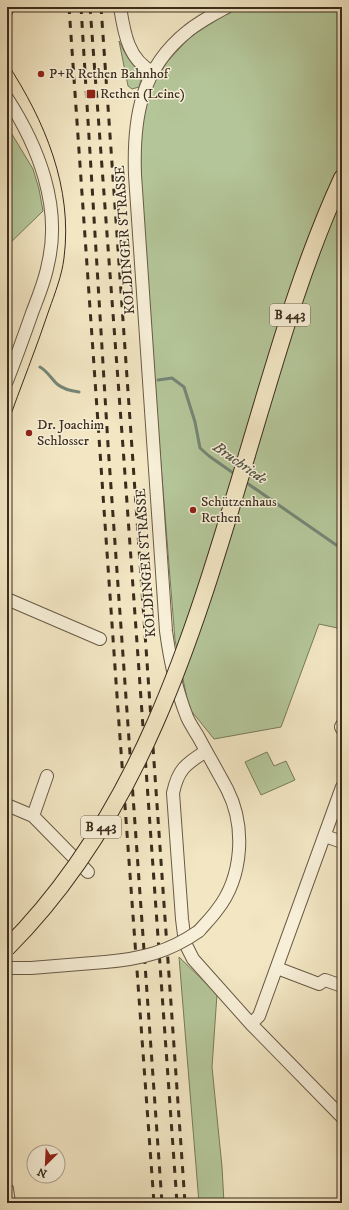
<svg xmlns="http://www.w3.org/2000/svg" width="349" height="1210" viewBox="0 0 349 1210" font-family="'IM FELL DW Pica',serif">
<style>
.green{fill:#b4c699;stroke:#78795a}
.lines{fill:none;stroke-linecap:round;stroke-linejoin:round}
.stream{stroke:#758576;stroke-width:3}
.minor-casing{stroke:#695a46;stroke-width:14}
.major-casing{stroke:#3b2c1c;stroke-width:18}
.minor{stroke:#f7efd8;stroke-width:12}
.major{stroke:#f2e6c3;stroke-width:16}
.tram{stroke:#3b2c1c;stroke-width:1}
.rail{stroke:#3b2c1c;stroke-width:3;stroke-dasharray:7 7;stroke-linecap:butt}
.minor-bridge-casing{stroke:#695a46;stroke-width:14;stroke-linecap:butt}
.major-bridge-casing{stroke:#3b2c1c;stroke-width:18;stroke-linecap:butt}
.minor-bridge{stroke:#f7efd8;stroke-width:12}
.major-bridge{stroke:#f2e6c3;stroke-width:16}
.poi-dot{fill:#8f2418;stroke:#f7efd8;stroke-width:1.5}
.labels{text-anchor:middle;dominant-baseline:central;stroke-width:3;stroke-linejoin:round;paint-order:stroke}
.shield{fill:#f7efd8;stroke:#736654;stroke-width:1}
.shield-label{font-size:13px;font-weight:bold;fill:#3b2c1c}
.poi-label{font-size:14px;fill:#3b2c1c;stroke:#f7efd8;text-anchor:start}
.street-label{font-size:14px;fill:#3b2c1c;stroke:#f7efd8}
.water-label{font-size:15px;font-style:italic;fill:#535142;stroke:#f7efd8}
</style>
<rect width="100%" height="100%" fill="#f2e6c3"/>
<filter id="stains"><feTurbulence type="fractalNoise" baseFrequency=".005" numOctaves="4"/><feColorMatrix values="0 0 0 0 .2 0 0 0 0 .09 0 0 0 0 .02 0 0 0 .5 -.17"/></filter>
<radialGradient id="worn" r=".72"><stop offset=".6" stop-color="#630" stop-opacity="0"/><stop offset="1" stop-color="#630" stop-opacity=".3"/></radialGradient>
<!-- green -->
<path class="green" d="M 237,7 L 342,7 L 342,629 L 319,624 L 281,727 L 214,739 L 189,708 L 175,640 L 149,315 L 138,136 L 149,89 L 167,62 L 190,37 Z
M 119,41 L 124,51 L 132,63 L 140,71 L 141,80 L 139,87 L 132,89 L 128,86 Z
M 7,126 L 33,169 L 39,189 L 43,211 L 7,246 Z
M 267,752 L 274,766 L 286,761 L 295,780 L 261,795 L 245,762 Z
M 179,957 L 217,994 L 212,1067 L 222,1167 L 224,1203 L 199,1203 Z"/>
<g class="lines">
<!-- stream -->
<path class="stream" d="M 40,367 C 47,371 51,378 57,384 C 63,389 71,391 79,392
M 158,380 L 172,378 L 184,387 L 195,422 L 200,448 L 209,456 L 236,475
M 244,481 L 342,549"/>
<!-- minor casing -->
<g class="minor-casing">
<path id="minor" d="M 120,7 C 124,32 128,60 153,72
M 7,10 L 8,7
M 7,98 C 38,146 62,206 48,264 C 45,281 38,297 32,313 C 24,336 16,358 7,381
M 7,599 L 100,639
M 342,725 L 341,727 L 342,729
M 206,751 C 186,764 178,769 173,793 L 182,919 L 185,943 L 193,959 L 251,1024 L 342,1117
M 7,805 L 33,816 L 88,872
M 33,816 L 47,776
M 325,836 L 342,842
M 199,931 C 205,924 212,917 217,910 C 243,877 246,826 227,789 C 218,772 208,755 199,738 C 195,731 190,724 187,717 C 176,689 170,661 166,631 L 135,175 C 133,119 140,69 188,31 C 200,21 214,14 227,7
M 7,968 L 31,968 L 105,962
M 277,968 L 319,984 L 325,980 L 342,986
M 251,1024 L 259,1016 L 342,787
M 7,1189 L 9,1203"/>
</g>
<!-- major casing -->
<g class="major-casing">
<path id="major" d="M 247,455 C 275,362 301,267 342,178"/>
</g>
<!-- minor -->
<use href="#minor" class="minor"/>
<!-- major -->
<use href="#major" class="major"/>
<!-- tram -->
<path class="tram" d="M 7,63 C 45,121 73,188 64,258 C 62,275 55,293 49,310 C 36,349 21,386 7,425"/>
<!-- rail -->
<path class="rail" d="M 69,7 L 118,710 L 154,1203
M 81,7 L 108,445 L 162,1203
M 90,7 L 123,447 L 177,1203
M 101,7 L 185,1203"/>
<!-- minor-bridge casing -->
<g class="minor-bridge-casing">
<path id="minor-bridge" d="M 105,962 C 141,959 169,952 199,931"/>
</g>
<!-- major-bridge casing -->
<g class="major-bridge-casing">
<path id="major-bridge" d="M 7,948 C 142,813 194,632 247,455"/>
</g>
<!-- minor-bridge -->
<use href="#minor-bridge" class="minor-bridge"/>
<!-- major-bridge -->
<use href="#major-bridge" class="major-bridge"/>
</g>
<!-- markers -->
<g class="poi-dot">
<circle cx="41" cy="74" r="4"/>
<rect x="86" y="89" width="10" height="10" rx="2"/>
<circle cx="29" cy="433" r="4"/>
<circle cx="193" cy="510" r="4"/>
</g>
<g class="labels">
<!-- shield labels -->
<g class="shield">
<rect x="270" y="304" width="40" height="22" rx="3"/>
<rect x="81" y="816" width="40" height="22" rx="3"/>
</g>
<g class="shield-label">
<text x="290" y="315">B 443</text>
<text x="101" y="827">B 443</text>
</g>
<!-- poi labels -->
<g class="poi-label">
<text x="49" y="74">P+R Rethen Bahnhof</text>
<text x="100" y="94">Rethen (Leine)</text>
<text x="37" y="425">Dr. Joachim<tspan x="37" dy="16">Schlosser</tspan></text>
<text x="201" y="502">Schützenhaus<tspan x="201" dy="16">Rethen</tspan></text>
</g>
<!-- street labels -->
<g class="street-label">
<text transform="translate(125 240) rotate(-94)">KOLDINGER STRASSE</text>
<text transform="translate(146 563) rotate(-94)">KOLDINGER STRASSE</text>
</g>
<!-- water labels -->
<g class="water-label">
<text transform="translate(240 463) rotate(35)">Bruchriede</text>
</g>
</g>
<!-- margin -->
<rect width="349" height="1210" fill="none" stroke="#f2e6c3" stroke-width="24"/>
<rect x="8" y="8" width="333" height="1194" fill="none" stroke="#3b2c1c" stroke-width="2"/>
<rect x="12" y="12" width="325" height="1186" fill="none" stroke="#3b2c1c"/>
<!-- north arrow -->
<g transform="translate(46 1164) rotate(204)"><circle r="19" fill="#f7efd8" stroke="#aca18d"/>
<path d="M0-3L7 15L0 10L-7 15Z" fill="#8f2418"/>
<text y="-6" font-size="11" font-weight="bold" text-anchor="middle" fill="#3b2c1c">N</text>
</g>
<rect width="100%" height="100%" filter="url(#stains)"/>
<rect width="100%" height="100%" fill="url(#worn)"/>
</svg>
